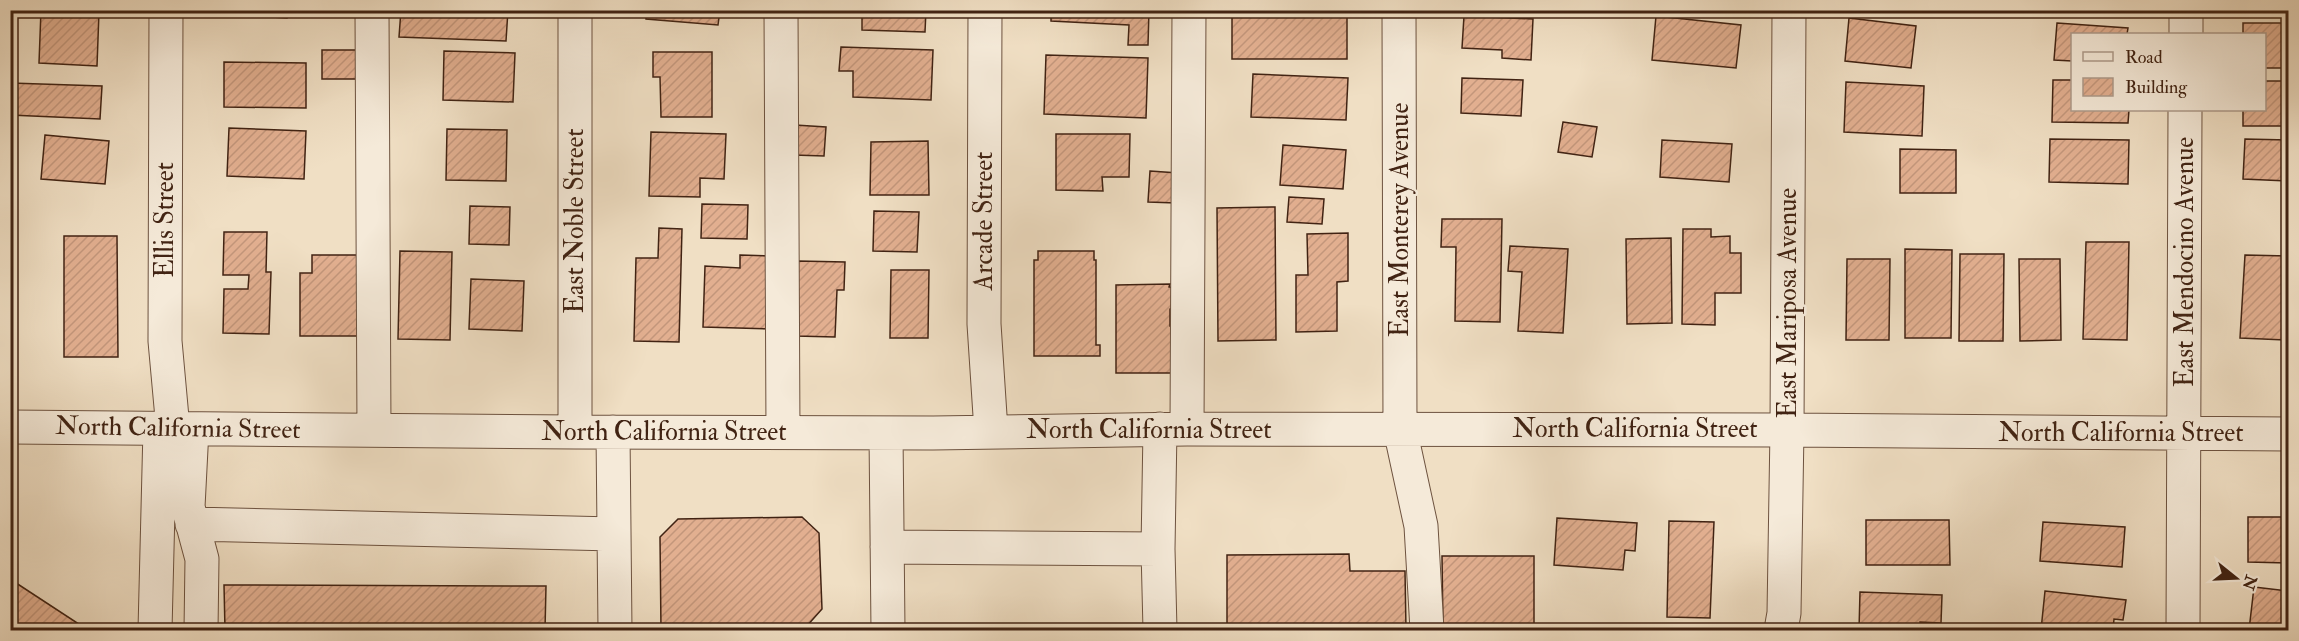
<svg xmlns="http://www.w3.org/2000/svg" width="2299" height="641" viewBox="0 0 2299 641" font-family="'IM FELL Double Pica',serif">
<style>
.building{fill:url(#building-hatch);stroke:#412313;stroke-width:1.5}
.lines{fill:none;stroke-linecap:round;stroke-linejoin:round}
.minor-casing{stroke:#6d523f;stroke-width:35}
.minor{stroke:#f5ead9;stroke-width:33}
.labels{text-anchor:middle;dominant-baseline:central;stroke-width:5;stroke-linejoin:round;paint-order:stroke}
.street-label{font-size:26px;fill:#412313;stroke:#f5ead9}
</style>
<defs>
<pattern id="building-hatch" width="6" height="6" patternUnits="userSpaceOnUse" patternTransform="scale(1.5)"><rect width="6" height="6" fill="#e2af90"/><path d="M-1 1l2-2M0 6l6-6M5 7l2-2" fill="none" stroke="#c3967b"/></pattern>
</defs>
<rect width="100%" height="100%" fill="#f0dfc4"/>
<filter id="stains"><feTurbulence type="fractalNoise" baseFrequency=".00333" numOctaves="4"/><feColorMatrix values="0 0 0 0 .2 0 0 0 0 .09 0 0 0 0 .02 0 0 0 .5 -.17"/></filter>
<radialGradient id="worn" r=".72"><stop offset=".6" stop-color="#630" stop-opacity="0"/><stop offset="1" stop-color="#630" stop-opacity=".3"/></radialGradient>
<!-- building -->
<path class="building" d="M 41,10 L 99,12 L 97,66 L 39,63 Z
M 224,10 L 288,10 L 287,18 L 224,14 Z
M 401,10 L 508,10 L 506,41 L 399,37 Z
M 646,10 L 720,10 L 718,25 L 646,19 Z
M 862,10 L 926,10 L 925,32 L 862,30 Z
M 1051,10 L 1149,10 L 1148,45 L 1128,45 L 1129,25 L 1051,21 Z
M 1464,16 L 1533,19 L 1531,60 L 1502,58 L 1502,50 L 1462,48 Z
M 1656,16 L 1741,25 L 1736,68 L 1652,60 Z
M 1232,17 L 1347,17 L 1347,59 L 1232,59 Z
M 1849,18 L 1916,26 L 1911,68 L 1845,61 Z
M 2057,23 L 2128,28 L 2127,34 L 2072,34 L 2072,61 L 2054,60 Z
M 2243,23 L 2288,23 L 2288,68 L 2264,68 L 2264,34 L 2243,34 Z
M 841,47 L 933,50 L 931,100 L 853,97 L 853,71 L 839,71 Z
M 322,50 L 360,50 L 360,79 L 322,79 Z
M 444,51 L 515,53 L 513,102 L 443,100 Z
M 653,52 L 712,52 L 712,117 L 661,117 L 660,77 L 653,77 Z
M 1046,55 L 1148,58 L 1146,118 L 1044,114 Z
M 224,62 L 306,63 L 306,108 L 224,107 Z
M 1253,74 L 1348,78 L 1346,120 L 1251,117 Z
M 1462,78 L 1523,80 L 1521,116 L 1461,113 Z
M 2053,80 L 2072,80 L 2072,110 L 2129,110 L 2128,123 L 2052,122 Z
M 2264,81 L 2288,81 L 2288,126 L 2243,126 L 2243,110 L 2264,110 Z
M 1846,82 L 1924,86 L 1922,136 L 1844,132 Z
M 10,83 L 102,86 L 100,119 L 10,115 Z
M 1563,122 L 1597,127 L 1592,157 L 1558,152 Z
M 795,125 L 826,127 L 824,156 L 794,155 Z
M 229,128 L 306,131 L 304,179 L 227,176 Z
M 447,129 L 507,130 L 506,181 L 446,180 Z
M 651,132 L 726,134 L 724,179 L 700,178 L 700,197 L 649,196 Z
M 1056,134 L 1130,134 L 1129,177 L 1102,177 L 1103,191 L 1056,190 Z
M 45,135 L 109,141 L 105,184 L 41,179 Z
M 2050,139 L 2129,140 L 2128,184 L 2049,182 Z
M 2245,139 L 2288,140 L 2288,181 L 2243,179 Z
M 1662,140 L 1732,144 L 1729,182 L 1660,177 Z
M 928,141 L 929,195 L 870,195 L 871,142 Z
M 1283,145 L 1346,150 L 1343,189 L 1280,185 Z
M 1900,149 L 1956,150 L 1956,193 L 1900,193 Z
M 1150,171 L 1178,173 L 1176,203 L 1148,202 Z
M 1289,197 L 1324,199 L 1322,224 L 1287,222 Z
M 702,204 L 748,205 L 747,239 L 701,238 Z
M 470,206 L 510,207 L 509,245 L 469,244 Z
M 1275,207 L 1276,340 L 1218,341 L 1217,208 Z
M 874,211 L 919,212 L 917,252 L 873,251 Z
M 1442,219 L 1502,219 L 1500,322 L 1455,321 L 1456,247 L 1441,247 Z
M 659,228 L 682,229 L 679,342 L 634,341 L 636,258 L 658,258 Z
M 1683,229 L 1711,229 L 1711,237 L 1730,236 L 1730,253 L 1741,253 L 1741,293 L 1715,293 L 1715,325 L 1682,324 Z
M 224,232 L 267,232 L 266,272 L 271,272 L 269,334 L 223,333 L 224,289 L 248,289 L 249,275 L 223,275 Z
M 1348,233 L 1348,281 L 1337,282 L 1337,331 L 1296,332 L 1296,275 L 1308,275 L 1307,234 Z
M 64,236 L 117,236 L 118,357 L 64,357 Z
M 1671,238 L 1672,323 L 1627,324 L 1626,239 Z
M 2086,242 L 2129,242 L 2127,340 L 2083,339 Z
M 1510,246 L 1568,249 L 1563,333 L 1518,331 L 1522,272 L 1508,271 Z
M 1905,249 L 1952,250 L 1951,338 L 1905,338 Z
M 400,251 L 452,252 L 450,340 L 398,339 Z
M 1038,251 L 1094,251 L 1094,260 L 1096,260 L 1096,345 L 1100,345 L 1100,356 L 1034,356 L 1034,260 L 1038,260 Z
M 1960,254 L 2004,254 L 2003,341 L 1959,341 Z
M 312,255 L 366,255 L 366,336 L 300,336 L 300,273 L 312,273 Z
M 740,255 L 773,256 L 770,329 L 703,327 L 705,266 L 740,268 Z
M 2245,255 L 2288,256 L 2285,340 L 2240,338 Z
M 1847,259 L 1890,259 L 1889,340 L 1846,340 Z
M 2019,259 L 2060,259 L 2061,340 L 2020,341 Z
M 798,261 L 845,262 L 844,290 L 837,290 L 835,337 L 796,336 Z
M 891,270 L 929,270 L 928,338 L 890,338 Z
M 471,279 L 524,281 L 522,331 L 469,329 Z
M 1170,284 L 1169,287 L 1175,288 L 1175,308 L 1170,309 L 1170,326 L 1176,326 L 1176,373 L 1116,373 L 1116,285 Z
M 802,517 L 819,533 L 822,609 L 805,628 L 789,630 L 661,630 L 660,537 L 678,519 Z
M 2248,517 L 2288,517 L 2288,563 L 2248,562 Z
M 1557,518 L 1637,523 L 1635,551 L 1625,550 L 1623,570 L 1554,565 Z
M 1866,520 L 1949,520 L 1950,565 L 1866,565 Z
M 1669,521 L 1714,522 L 1710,618 L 1667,617 Z
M 2043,522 L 2125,527 L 2122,567 L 2040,561 Z
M 1349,554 L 1350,571 L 1405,571 L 1406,630 L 1227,630 L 1227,555 Z
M 1442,556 L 1534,556 L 1534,630 L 1443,630 Z
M 10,579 L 88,630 L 10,630 Z
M 224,585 L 546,586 L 545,630 L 225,630 Z
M 2254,587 L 2288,591 L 2288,630 L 2249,630 Z
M 2045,591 L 2126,600 L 2123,620 L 2114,619 L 2113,630 L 2041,630 Z
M 1860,592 L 1942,595 L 1941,623 L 1920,622 L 1920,630 L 1859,630 Z"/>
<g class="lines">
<!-- minor casing -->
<g class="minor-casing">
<path id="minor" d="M 166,10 L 165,341 L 173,429
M 372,10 L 374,430
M 575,10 L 575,432
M 781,10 L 783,432
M 985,10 L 984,324 L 991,431
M 1399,10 L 1400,429 L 1421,526 L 1427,630
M 2186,34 L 2186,10
M 10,427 L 575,432 L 933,433 L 1187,429 L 1787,430 L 2288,434
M 192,429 L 188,507 L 202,559 L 201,630
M 1187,429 L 1189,10
M 613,432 L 615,630
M 886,433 L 888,630
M 192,524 L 614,534
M 887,547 L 1158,549 L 1160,630
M 1158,549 L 1160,429
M 155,630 L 160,429
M 1781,630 L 1784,613 L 1787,430 L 1789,10
M 2183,630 L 2185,110"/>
</g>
<!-- minor -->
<use href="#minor" class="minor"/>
</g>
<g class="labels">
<!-- street labels -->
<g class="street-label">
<text transform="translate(165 220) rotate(-90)">Ellis Street</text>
<text transform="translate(1400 220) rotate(-90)">East Monterey Avenue</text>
<text transform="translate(575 221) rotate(-90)">East Noble Street</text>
<text transform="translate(984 221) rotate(-90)">Arcade Street</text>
<text transform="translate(2185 262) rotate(-90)">East Mendocino Avenue</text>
<text transform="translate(1788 303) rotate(-90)">East Mariposa Avenue</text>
<text transform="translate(178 428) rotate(1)">North California Street</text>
<text x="1635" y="429">North California Street</text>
<text x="1149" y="430">North California Street</text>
<text x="664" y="432">North California Street</text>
<text x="2121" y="433">North California Street</text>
</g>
</g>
<!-- margin -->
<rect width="2299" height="641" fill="none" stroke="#f0dfc4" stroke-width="36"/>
<rect x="12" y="12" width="2275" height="617" fill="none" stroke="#412313" stroke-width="3"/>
<rect x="18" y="18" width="2263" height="605" fill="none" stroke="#412313" stroke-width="1.5"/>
<!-- legend -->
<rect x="2071" y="33" width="195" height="78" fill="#f5ead9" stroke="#ad9a8a" stroke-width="1.5"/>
<rect x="2083" y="52" width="30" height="9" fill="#f5ead9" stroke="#ad9a8a" stroke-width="1.5"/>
<text x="2125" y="63" font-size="18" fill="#412313">Road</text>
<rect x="2083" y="78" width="30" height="18" fill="url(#building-hatch)" stroke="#ad9a8a" stroke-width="1.5"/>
<text x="2125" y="93" font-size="18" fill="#412313">Building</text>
<!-- north arrow -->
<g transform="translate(2236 578) rotate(108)" stroke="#f5ead9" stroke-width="4.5" paint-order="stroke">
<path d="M0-4.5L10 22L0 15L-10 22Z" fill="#412313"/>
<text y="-9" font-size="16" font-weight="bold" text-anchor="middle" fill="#412313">N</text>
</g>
<rect width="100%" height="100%" filter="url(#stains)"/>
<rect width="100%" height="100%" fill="url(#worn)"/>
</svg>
